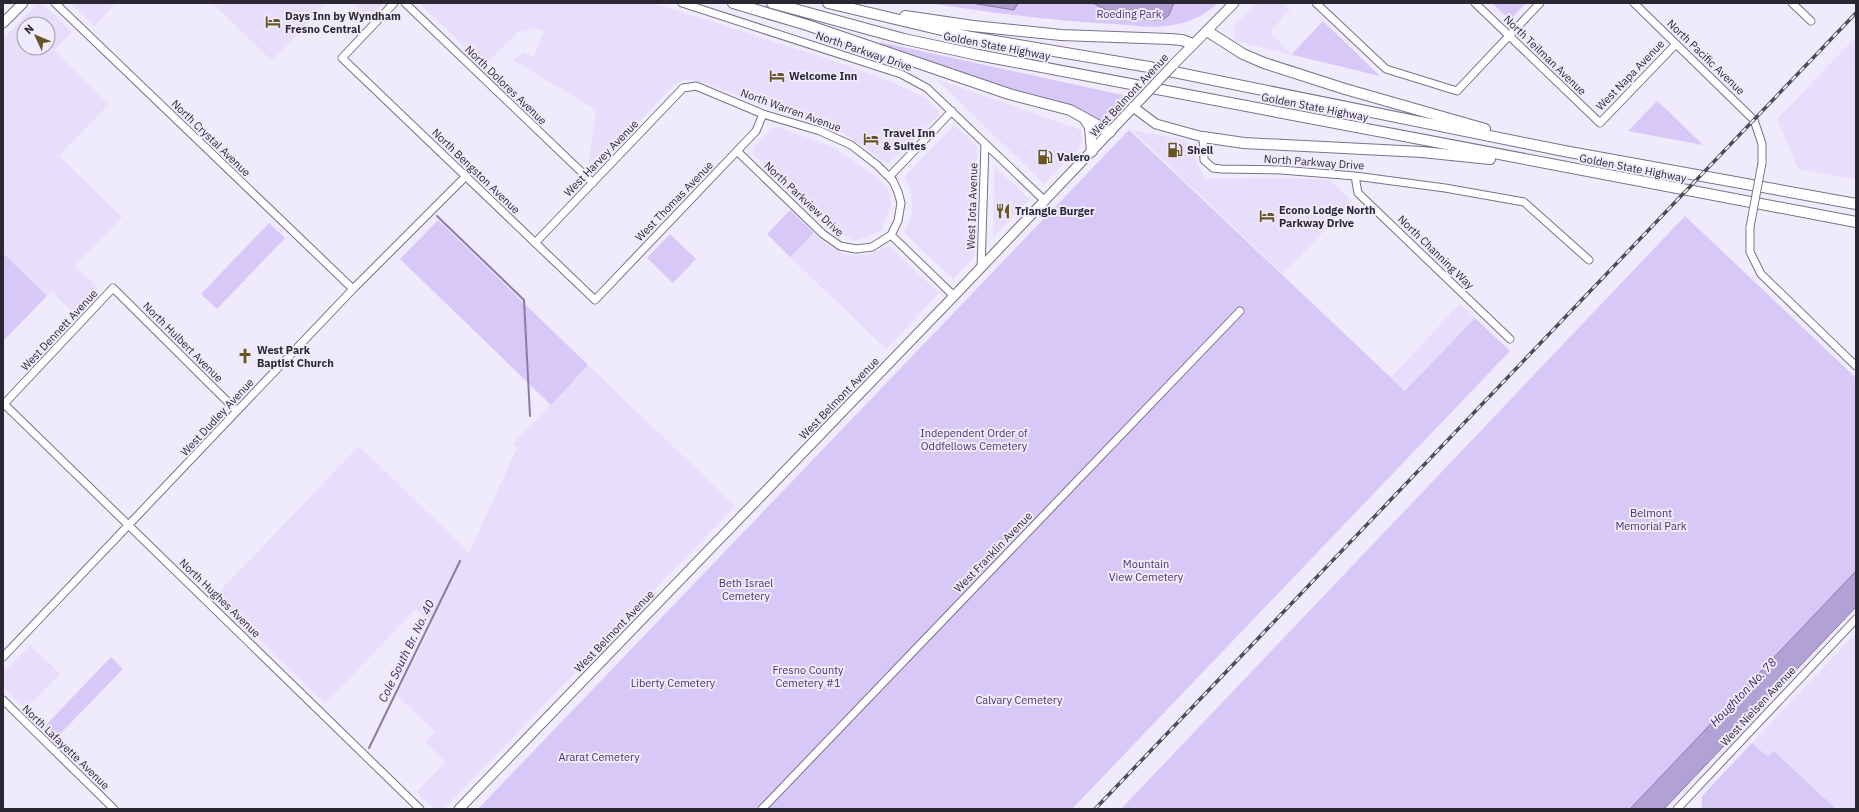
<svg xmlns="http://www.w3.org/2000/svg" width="1859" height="812" viewBox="0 0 1859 812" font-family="'IBM Plex Sans',sans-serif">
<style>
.built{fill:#e7defc;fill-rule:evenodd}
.green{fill:#d8c8f8}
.water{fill:#b2a1d4;stroke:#8a7ca3}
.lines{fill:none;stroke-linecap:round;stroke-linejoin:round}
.stream{stroke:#8a7ca3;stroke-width:2}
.minor-casing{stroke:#7a718c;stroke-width:9}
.major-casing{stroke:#7a718c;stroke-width:11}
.highway-casing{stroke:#7a718c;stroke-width:12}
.minor{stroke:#fff;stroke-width:7}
.major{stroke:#fff;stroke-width:9}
.highway{stroke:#fff;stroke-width:10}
.rail-casing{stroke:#4e4a57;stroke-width:3.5}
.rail{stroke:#f0eafd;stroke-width:2;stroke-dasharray:6;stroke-linecap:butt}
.minor-bridge-casing{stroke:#7a718c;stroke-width:9;stroke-linecap:butt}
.major-bridge-casing{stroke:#7a718c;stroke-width:11;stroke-linecap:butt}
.minor-bridge{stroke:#fff;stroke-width:7}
.major-bridge{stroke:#fff;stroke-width:9}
.labels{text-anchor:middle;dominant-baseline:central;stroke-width:4;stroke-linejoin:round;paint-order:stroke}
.park-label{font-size:11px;fill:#4b3170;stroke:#f0eafd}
.poi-label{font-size:11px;font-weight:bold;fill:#2b2732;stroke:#f0eafd;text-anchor:start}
.street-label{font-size:11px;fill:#2b2732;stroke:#f0eafd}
.water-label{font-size:12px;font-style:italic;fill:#3f2563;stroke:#f0eafd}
</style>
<rect width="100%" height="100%" fill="#f0eafd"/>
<!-- built -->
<path class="built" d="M 37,3 L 42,3 L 72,32 L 54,51 L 109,104 L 59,156 L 122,217 L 75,266 L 98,288 L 74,313 L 51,291 L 47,296 L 3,253 L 3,39 ZM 24,24 L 48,24 L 48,48 L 24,48 Z
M 71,3 L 116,3 L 94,26 Z
M 212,3 L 328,3 L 272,61 Z
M 352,3 L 384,3 L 368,19 Z
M 419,3 L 654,3 L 843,64 L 894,83 L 926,98 L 938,110 L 939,115 L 888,164 L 843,133 L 696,80 L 685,80 L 675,84 L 597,165 L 588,165 L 596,110 L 513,60 L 519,55 L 524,52 L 534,57 L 544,31 L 533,28 L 518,32 L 489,61 L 482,63 Z
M 1257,3 L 1283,3 L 1290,10 L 1270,32 L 1293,55 L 1235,41 L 1234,27 Z
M 1856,37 L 1856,179 L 1798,169 L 1777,119 Z
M 936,79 L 1081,130 L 1082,144 L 1044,184 Z
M 954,125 L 977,147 L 974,257 L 953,279 L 904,233 L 910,220 L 912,208 L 911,194 L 905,176 Z
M 778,127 L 833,147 L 877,177 L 888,190 L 891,204 L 882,230 L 855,241 L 829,228 L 753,154 L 754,147 L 772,129 Z
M 1132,130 L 1186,140 L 1205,179 L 1282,178 L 1330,180 L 1352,201 L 1283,274 Z
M 994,166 L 1030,199 L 993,237 L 994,191 Z
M 814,233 L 827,245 L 836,250 L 848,255 L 868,254 L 886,247 L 890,247 L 939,293 L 886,349 L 790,257 Z
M 1460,304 L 1475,318 L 1406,391 L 1391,377 Z
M 588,365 L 735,506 L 444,809 L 434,809 L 417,792 L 445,762 L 425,742 L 435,732 L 397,695 L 432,624 L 416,609 L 325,703 L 215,596 L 359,446 L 469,553 L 517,448 L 513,444 Z
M 1856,633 L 1856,809 L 1836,809 L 1775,751 L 1768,757 L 1752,743 Z
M 30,645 L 60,674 L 26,709 L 3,687 L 3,673 Z"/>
<!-- green -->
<path class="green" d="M 928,3 L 1218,3 C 1205,15 1190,22 1173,25 C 1153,29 1131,25 1112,24 C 1050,21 989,12 928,3 Z
M 1492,3 L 1526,3 L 1510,20 Z
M 1323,21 L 1380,76 L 1293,55 L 1292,54 Z
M 880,42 L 1127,96 L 1103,125 L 876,49 Z
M 1657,101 L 1663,106 L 1703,145 L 1628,131 Z
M 1129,130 L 1405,391 L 1475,318 L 1510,351 L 1072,809 L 478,809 Z
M 790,210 L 814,233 L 790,257 L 767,234 Z
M 1685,216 L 1856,378 L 1856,571 L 1630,809 L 1121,809 Z
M 438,220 L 588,365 L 551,405 L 400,259 Z
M 269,223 L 285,238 L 217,309 L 201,294 Z
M 670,234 L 696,259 L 673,283 L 647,258 Z
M 3,253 L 47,296 L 3,341 Z
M 111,657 L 123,669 L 56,738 L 44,727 Z
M 1752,743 L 1768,757 L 1774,751 L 1836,809 L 1702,809 L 1702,796 Z"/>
<!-- water -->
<path class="water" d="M 971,3 L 1018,3 L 1014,10 Z
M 1093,3 L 1174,3 L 1169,15 L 1164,19 L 1156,20 L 1117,16 Z
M 1856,571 L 1856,607 L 1664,809 L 1630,809 Z"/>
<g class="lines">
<!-- stream -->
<path class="stream" d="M 437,216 L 524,300 L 530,416
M 369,748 L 460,561"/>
<!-- minor casing -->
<g class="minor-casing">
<path id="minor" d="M 55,3 L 353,289
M 394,3 L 342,58 L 595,300 L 756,131 L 763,114
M 405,3 L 593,183
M 682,3 L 901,74 L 927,88 L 1045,201
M 1316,3 L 1386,69 L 1457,91 L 1540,3
M 1475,3 L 1600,123 L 1676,44
M 1634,3 L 1754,120 L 1762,144 L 1762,163
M 1792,3 L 1811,21
M 1203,137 L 1204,160 L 1213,168 L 1221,169 L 1281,170 L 1355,176 L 1445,188 L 1524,202 L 1589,260
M 890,176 L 952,111
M 1355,176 L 1358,193 L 1510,339
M 1750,227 L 1750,252 L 1761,274 L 1856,366
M 891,235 L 954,296
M 535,243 L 683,88 L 696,86 L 763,114 L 820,131 L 851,145 L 877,165 L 893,181 L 898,192 L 901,203 L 898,221 L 891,235 L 872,247 L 856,249 L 840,246 L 823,234 L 737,151
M 981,268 L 985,144
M 3,403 L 420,809
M 4,404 L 113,288 L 237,411
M 3,657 L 353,289 L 465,177
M 3,700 L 114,809
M 762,809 L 1240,311
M 1677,809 L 1856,619"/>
</g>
<!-- major casing -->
<g class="major-casing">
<path id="major" d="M 3,23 L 23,3
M 1173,65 L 1234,3
M 1133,107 L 1156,124 L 1203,137
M 459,809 L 954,296 L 1141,99"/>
</g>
<!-- highway casing -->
<g class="highway-casing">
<path id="highway" d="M 733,3 L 807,25 L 1009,94 L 1070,110 L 1110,132
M 772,3 L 904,39 L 978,55 L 1856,222
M 828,3 L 971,37 L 1149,67 L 1564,151 L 1856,204
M 905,16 L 973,26 L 1061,35 L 1170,39 L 1182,40 L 1193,44
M 1207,31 L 1243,54 L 1264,63 L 1345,89 L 1485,129
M 1084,118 L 1090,127 L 1092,151
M 1203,137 L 1244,143 L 1422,152 L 1490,159"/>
</g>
<!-- minor -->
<use href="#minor" class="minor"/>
<!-- major -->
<use href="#major" class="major"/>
<!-- highway -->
<use href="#highway" class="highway"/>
<!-- rail casing -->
<g class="rail-casing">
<path id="rail" d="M 1095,809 L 1856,13"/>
</g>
<!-- rail -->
<use href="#rail" class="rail"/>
<!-- minor-bridge casing -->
<g class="minor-bridge-casing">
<path id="minor-bridge" d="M 1750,227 L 1762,163"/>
</g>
<!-- major-bridge casing -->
<g class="major-bridge-casing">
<path id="major-bridge" d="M 1141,99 L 1173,65"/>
</g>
<!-- minor-bridge -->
<use href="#minor-bridge" class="minor-bridge"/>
<!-- major-bridge -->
<use href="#major-bridge" class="major-bridge"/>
</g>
<!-- icons -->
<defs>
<g id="hotel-bare" transform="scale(1.2)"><path d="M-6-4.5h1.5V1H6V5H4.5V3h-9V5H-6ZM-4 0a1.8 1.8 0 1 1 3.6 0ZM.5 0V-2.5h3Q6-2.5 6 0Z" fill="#675523" stroke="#f0eafd" stroke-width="2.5" paint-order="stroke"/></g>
<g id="fuel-bare" transform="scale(1.2)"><path d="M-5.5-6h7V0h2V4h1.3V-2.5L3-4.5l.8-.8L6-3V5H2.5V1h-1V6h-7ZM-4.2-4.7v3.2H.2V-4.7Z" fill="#675523" stroke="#f0eafd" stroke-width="2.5" paint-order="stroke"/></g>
<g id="restaurant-bare" transform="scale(1.2)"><path d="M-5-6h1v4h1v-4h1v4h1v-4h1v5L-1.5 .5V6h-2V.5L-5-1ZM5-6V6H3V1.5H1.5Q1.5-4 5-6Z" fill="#675523" stroke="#f0eafd" stroke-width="2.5" paint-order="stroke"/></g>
<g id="church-bare" transform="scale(1.2)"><path d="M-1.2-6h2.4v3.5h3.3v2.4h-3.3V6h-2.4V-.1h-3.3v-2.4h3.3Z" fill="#675523" stroke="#f0eafd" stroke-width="2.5" paint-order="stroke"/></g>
</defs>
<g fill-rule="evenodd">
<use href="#hotel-bare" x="273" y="22"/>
<use href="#hotel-bare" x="777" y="76"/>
<use href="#hotel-bare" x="871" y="139"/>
<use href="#fuel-bare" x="1175" y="150"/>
<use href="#fuel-bare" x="1045" y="157"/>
<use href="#restaurant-bare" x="1003" y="211"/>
<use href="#hotel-bare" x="1267" y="216"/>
<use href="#church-bare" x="245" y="356"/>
</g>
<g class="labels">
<!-- park labels -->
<g class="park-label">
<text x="1129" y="14">Roeding Park</text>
<text x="974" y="433">Independent Order of<tspan x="974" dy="13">Oddfellows Cemetery</tspan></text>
<text x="1651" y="513">Belmont<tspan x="1651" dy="13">Memorial Park</tspan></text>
<text x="1146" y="564">Mountain<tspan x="1146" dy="13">View Cemetery</tspan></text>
<text x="746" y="583">Beth Israel<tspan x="746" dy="13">Cemetery</tspan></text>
<text x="808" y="670">Fresno County<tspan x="808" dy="13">Cemetery #1</tspan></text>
<text x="673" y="683">Liberty Cemetery</text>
<text x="1019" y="700">Calvary Cemetery</text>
<text x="599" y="757">Ararat Cemetery</text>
</g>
<!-- poi labels -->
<g class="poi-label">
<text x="285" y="16">Days Inn by Wyndham<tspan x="285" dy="13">Fresno Central</tspan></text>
<text x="789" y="76">Welcome Inn</text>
<text x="883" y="133">Travel Inn<tspan x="883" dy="13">&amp; Suites</tspan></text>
<text x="1187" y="150">Shell</text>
<text x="1057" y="157">Valero</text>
<text x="1279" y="210">Econo Lodge North<tspan x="1279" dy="13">Parkway Drive</tspan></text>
<text x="1015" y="211">Triangle Burger</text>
<text x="257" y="350">West Park<tspan x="257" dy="13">Baptist Church</tspan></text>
</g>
<!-- street labels -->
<g class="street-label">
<text transform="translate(997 46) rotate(11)">Golden State Highway</text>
<text transform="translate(864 51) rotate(19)">North Parkway Drive</text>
<text transform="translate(1545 55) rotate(44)">North Teilman Avenue</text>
<text transform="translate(1706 57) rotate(44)">North Pacific Avenue</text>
<text transform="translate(1630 75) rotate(-46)">West Napa Avenue</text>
<text transform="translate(506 85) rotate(44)">North Dolores Avenue</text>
<text transform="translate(1129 95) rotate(-47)">West Belmont Avenue</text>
<text transform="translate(1315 107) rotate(11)">Golden State Highway</text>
<text transform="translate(791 110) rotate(20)">North Warren Avenue</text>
<text transform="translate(211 138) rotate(44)">North Crystal Avenue</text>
<text transform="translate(601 158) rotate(-46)">West Harvey Avenue</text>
<text transform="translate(1314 162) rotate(4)">North Parkway Drive</text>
<text transform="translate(1633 168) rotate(11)">Golden State Highway</text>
<text transform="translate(476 171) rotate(44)">North Bengston Avenue</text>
<text transform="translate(804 199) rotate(43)">North Parkview Drive</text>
<text transform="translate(674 201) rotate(-46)">West Thomas Avenue</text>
<text transform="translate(972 206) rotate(-88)">West Iota Avenue</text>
<text transform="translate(1436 252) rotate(44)">North Channing Way</text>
<text transform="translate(59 330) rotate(-47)">West Dennett Avenue</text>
<text transform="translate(183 342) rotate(45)">North Hulbert Avenue</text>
<text transform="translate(839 398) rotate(-46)">West Belmont Avenue</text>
<text transform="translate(217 417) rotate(-47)">West Dudley Avenue</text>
<text transform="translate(993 552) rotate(-46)">West Franklin Avenue</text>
<text transform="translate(220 598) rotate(44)">North Hughes Avenue</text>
<text transform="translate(614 631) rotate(-46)">West Belmont Avenue</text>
<text transform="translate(1758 706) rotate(-47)">West Nielsen Avenue</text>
<text transform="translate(66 747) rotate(44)">North Lafayette Avenue</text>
</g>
<!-- water labels -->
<g class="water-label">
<text transform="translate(406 651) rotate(-64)">Cole South Br. No. 40</text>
<text transform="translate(1743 692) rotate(-46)">Houghton No. 78</text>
</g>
</g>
<!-- border -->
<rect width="1859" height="812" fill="none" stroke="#2b2732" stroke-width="8"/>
<!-- north arrow -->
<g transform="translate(36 36) rotate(314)"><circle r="19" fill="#f0eafd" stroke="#a19cac"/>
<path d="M0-3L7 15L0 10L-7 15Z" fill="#675523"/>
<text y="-6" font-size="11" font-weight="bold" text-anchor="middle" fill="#2b2732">N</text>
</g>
</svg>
